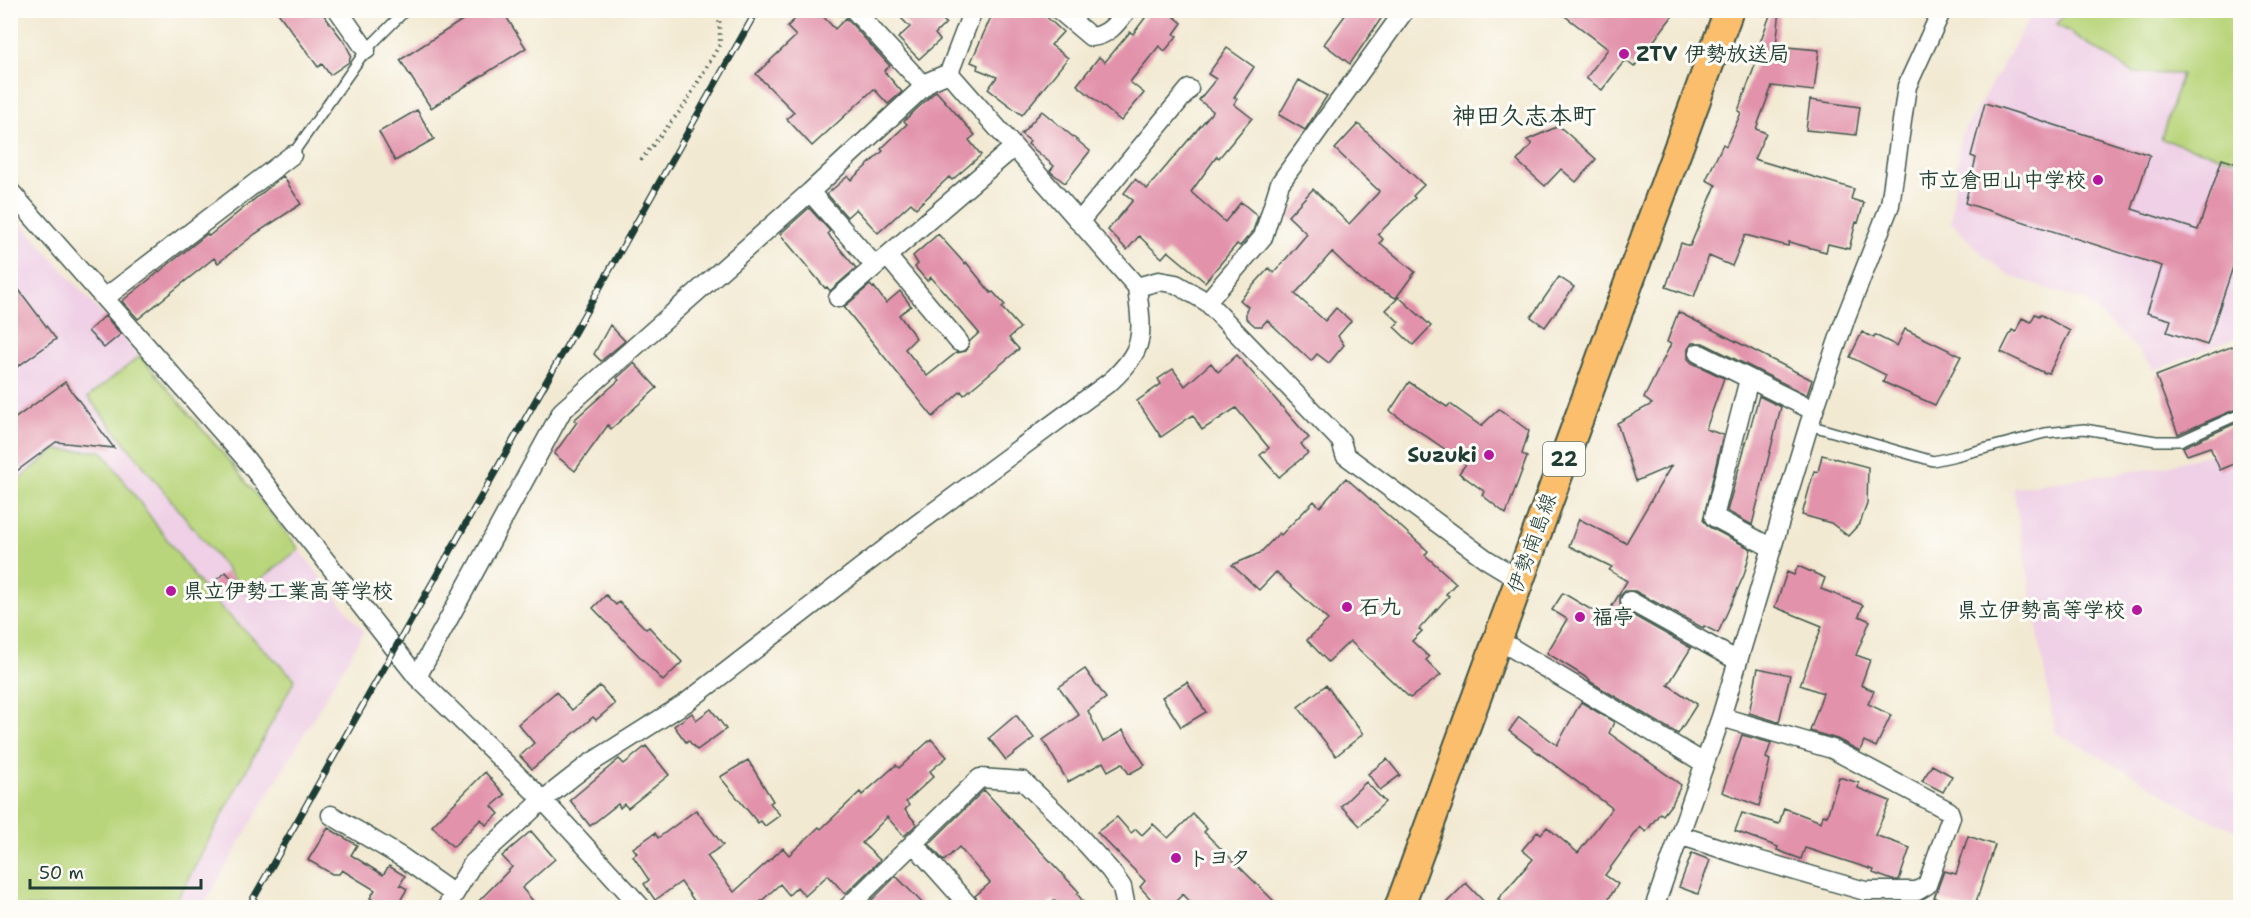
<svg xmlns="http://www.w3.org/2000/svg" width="2251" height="918" viewBox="0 0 2251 918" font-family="'Shantell Sans','Klee One',sans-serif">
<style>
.built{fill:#efd0e6}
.green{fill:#b9d57b;stroke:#6c8958;stroke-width:1.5}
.building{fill:#e292ab}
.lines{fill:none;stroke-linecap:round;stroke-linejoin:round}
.lane-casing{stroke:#3f574c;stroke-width:12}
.street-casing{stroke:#3f574c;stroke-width:21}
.primary-casing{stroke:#3f574c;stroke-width:32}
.path{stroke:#3f574c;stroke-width:4;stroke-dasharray:1.5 4.5;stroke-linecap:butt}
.lane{stroke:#fff;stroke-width:9}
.street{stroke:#fff;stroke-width:18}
.primary{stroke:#fabe6d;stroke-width:28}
.rail-casing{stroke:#1f3d34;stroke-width:7}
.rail{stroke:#fdfcf7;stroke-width:4.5;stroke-dasharray:14;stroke-linecap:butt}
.poi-dot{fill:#b5179e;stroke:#fdfcf7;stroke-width:2}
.labels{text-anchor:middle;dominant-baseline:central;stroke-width:6;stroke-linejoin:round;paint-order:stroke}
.shield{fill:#fdfcf7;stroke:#62766e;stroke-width:1.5}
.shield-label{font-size:20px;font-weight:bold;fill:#1f3d34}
.poi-label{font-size:21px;font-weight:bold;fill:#1f3d34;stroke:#fdfcf7;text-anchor:start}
.street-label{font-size:21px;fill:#1f3d34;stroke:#fdfcf7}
.quarter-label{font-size:24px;font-weight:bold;fill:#1f3d34;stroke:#fdfcf7}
</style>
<rect width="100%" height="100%" fill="#fdfcf7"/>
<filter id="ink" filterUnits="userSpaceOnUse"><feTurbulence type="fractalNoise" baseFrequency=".0167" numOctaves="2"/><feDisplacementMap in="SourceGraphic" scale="12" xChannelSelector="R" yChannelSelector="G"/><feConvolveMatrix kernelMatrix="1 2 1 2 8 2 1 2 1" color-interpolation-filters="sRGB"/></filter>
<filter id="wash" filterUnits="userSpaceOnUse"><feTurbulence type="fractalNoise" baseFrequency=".008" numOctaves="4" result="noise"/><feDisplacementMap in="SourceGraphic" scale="24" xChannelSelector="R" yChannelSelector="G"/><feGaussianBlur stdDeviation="1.35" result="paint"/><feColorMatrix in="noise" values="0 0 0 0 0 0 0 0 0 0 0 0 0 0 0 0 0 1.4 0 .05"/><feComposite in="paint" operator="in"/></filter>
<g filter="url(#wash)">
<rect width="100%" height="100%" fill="#f2e9d2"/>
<!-- built -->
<path class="built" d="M 2034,11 L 2240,11 L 2240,336 L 2155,370 L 2134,346 L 2086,301 L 2007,275 L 1976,249 L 1951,222 L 1960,138 Z
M 10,210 L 208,434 L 364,632 L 202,907 L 11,907 Z
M 2240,439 L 2240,832 L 2194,812 L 2140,779 L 2055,732 L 2013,488 L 2163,467 L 2210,454 Z"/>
<!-- green -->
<path class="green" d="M 2066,11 L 2240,11 L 2240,162 L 2161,139 L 2182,74 L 2133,73 L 2057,24 Z
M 140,356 L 231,463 L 299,549 L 245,592 L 88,397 Z
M 55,450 L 102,451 L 208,595 L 295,679 L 173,907 L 11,907 L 11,486 Z"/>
<g id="blocks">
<!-- building -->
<path class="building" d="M 276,10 L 320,10 L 345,43 L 351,55 L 349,62 L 330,75 L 322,64 L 318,67 Z
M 478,10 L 502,10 L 526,48 L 431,108 L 400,60 Z
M 804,10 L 817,10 L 835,29 L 846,18 L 890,66 L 884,71 L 902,92 L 888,104 L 874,89 L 812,146 L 787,119 L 794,112 L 756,74 L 796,36 L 787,27 Z
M 893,10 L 933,10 L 946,23 L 935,34 L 940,40 L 919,59 L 898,38 L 910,27 Z
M 994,10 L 1039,10 L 1063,32 L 1051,45 L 1068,58 L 1022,115 L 988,89 L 997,77 L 977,69 L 978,65 L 971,62 Z
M 1151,10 L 1166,10 L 1182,23 L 1174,34 L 1177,36 L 1165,51 L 1159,46 L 1130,82 L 1144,93 L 1121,121 L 1077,85 L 1099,57 L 1105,62 L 1130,32 L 1133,34 Z
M 1349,10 L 1387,10 L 1350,64 L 1324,44 Z
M 1557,10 L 1677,10 L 1634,67 L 1625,60 L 1602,90 L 1586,78 L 1608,49 Z
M 1772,10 L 1780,10 L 1776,46 L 1819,50 L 1814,91 L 1772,86 L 1756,129 L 1766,133 L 1754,159 L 1854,189 L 1851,199 L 1864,203 L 1858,223 L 1856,222 L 1849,249 L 1828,244 L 1826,252 L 1789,242 L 1788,246 L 1745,235 L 1732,266 L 1709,256 L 1694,297 L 1666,287 L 1681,243 L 1690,246 L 1716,185 L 1706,180 L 1723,144 L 1726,146 L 1741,113 L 1738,111 L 1758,57 L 1755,56 Z
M 1227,48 L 1254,67 L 1234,97 L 1237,99 L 1234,104 L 1252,118 L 1219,158 L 1217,156 L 1191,192 L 1225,222 L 1241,202 L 1258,216 L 1253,231 L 1240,246 L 1237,244 L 1205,282 L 1168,251 L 1162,258 L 1139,236 L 1127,250 L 1108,230 L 1133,200 L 1124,193 L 1135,179 L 1147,189 L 1213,111 L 1199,100 L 1216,79 L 1208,74 Z
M 1299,80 L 1327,96 L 1305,130 L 1279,115 Z
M 936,91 L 975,135 L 969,140 L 981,155 L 952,180 L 949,177 L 916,208 L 911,203 L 878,233 L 856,209 L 847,217 L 827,194 L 848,176 L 851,180 L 883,151 L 881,149 L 907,124 L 904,121 Z
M 1810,100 L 1860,107 L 1856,135 L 1806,130 Z
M 1985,103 L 2150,155 L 2132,209 L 2198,230 L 2222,159 L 2241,165 L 2241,256 L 2237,255 L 2207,345 L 2167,332 L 2171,320 L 2147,313 L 2162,266 L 1965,203 L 1976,158 L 1971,156 Z
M 417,110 L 434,139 L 395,161 L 379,132 Z
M 1042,111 L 1090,151 L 1065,183 L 1052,173 L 1050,171 L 1054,166 L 1028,144 L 1030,141 L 1021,134 Z
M 1358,124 L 1424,185 L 1413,196 L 1415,198 L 1378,234 L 1383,239 L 1380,243 L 1415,272 L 1396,298 L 1362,281 L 1332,252 L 1295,294 L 1325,321 L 1336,308 L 1351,321 L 1338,336 L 1344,345 L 1329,363 L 1317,354 L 1311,361 L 1267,320 L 1262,326 L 1255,326 L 1246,318 L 1246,310 L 1248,307 L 1240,300 L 1269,268 L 1274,273 L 1307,234 L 1288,216 L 1313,189 L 1349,224 L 1378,193 L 1379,191 L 1335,149 Z
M 1559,126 L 1596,159 L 1576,182 L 1561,169 L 1545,186 L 1517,161 L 1532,144 L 1527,140 Z
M 283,176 L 301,204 L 255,234 L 218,263 L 214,258 L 138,319 L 122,301 L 207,234 L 209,236 Z
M 809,208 L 830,231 L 828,233 L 831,238 L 856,268 L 830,291 L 827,287 L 825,288 L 780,234 Z
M 938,234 L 965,264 L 966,262 L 991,293 L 993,292 L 1005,305 L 1002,308 L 1020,328 L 1009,338 L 1019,349 L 964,395 L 961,391 L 933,417 L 844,307 L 870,285 L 873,288 L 874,287 L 886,303 L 900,291 L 911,306 L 899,315 L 916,338 L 905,349 L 927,376 L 956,353 L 966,351 L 970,341 L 979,333 L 931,277 L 927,281 L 915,267 L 918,264 L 913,256 Z
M 1559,277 L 1574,287 L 1545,327 L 1531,317 Z
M 10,278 L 56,339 L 10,372 Z
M 1399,297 L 1431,326 L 1413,345 L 1394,327 L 1399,322 L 1386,310 Z
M 1678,312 L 1812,380 L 1807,395 L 1703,343 L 1692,343 L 1688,349 L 1688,359 L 1692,363 L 1724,378 L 1706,429 L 1723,435 L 1703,520 L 1709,527 L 1751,549 L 1744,575 L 1718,633 L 1704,626 L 1703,628 L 1635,591 L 1625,591 L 1620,596 L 1620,606 L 1625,611 L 1691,648 L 1668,685 L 1697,704 L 1678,734 L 1589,681 L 1590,680 L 1547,653 L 1567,619 L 1552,610 L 1563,593 L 1605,618 L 1627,581 L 1609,570 L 1612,567 L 1569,546 L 1579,519 L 1626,543 L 1671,466 L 1636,481 L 1617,423 L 1652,404 L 1644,398 L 1671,344 L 1667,342 Z
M 2035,314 L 2039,316 L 2040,314 L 2070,331 L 2049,373 L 2046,372 L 2045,373 L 2001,352 L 2012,330 L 2016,332 L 2022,318 L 2031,322 Z
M 105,316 L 121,334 L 104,348 L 88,331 Z
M 610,325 L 625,341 L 601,361 L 594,354 Z
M 1905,329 L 1961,356 L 1935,405 L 1883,382 L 1886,375 L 1850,357 L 1862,332 L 1874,338 L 1875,335 L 1897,346 Z
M 2241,343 L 2241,407 L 2178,434 L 2156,376 Z
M 1237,355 L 1309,438 L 1301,444 L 1308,453 L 1279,477 L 1260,455 L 1269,448 L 1236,408 L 1202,430 L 1193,415 L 1161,437 L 1137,401 L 1161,384 L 1158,379 L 1173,369 L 1185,386 L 1211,363 L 1218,372 Z
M 634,363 L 657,388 L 611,429 L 608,425 L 575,471 L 554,454 L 577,422 L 574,420 L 619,380 L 617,378 Z
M 65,382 L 114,448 L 56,442 L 10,476 L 10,422 Z
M 1409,382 L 1447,407 L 1450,404 L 1481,426 L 1499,409 L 1529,431 L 1522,454 L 1527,457 L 1506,514 L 1482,495 L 1485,492 L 1459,473 L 1466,464 L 1390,411 Z
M 1759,396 L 1781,407 L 1752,525 L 1727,511 Z
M 2241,421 L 2241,461 L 2220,470 L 2210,447 L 2187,455 L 2183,447 Z
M 1822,455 L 1868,467 L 1867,504 L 1860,523 L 1848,536 L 1831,523 L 1802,515 L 1814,471 L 1818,472 Z
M 1346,478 L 1428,551 L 1425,555 L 1456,583 L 1446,594 L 1449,596 L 1419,629 L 1422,631 L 1412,641 L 1429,657 L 1426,660 L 1441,675 L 1410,698 L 1350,641 L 1328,662 L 1307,640 L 1328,620 L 1276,572 L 1259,590 L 1232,565 L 1260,553 L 1279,533 L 1281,535 L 1314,501 L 1320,507 Z
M 1798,566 L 1825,578 L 1821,589 L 1863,605 L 1859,616 L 1870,621 L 1856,655 L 1870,660 L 1861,685 L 1874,691 L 1868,704 L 1891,715 L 1876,747 L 1864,741 L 1860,751 L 1837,739 L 1810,731 L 1823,693 L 1800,685 L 1822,626 L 1775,607 L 1787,572 L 1794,575 Z
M 226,572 L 238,586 L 224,598 L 212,583 Z
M 606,595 L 616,605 L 619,602 L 646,629 L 649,627 L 682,662 L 663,681 L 593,608 Z
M 1758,668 L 1790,675 L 1779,722 L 1749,713 Z
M 1085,669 L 1106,698 L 1088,711 L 1103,742 L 1123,730 L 1145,765 L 1129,774 L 1122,763 L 1108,771 L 1103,762 L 1068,782 L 1043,740 L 1079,715 L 1059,687 Z
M 1187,682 L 1206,712 L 1181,727 L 1162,697 Z
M 1326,685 L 1363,734 L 1336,756 L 1298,707 Z
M 600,686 L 615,704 L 596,720 L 593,717 L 532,769 L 520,756 L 534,743 L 518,724 L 556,692 L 572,710 Z
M 1581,702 L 1614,722 L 1609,733 L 1681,785 L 1673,802 L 1663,815 L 1660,813 L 1646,832 L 1640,827 L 1605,875 L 1618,884 L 1603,908 L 1507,908 L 1498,899 L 1533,859 L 1522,850 L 1538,831 L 1541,834 L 1547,827 L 1578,853 L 1612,808 L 1509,731 L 1519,717 L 1557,745 Z
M 711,709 L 726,729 L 697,750 L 688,740 L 686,742 L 674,726 L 692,713 L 696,720 Z
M 1016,715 L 1034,738 L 1006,760 L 989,738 Z
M 1742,735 L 1771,743 L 1766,758 L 1770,760 L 1759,806 L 1722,792 Z
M 931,739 L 947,757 L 930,771 L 934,776 L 906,802 L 909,805 L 905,810 L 917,824 L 904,836 L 887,817 L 862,843 L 880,860 L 845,894 L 828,875 L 805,896 L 797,887 L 789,895 L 780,884 L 754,908 L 699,908 L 681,882 L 655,900 L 644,884 L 649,880 L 633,856 L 637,853 L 633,848 L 655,833 L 658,838 L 696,810 L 723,845 L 707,856 L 734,892 L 783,848 L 789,855 L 819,827 L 821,829 L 860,792 L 862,795 L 896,765 L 899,768 Z
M 646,746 L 669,775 L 628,808 L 624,804 L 620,808 L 618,804 L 590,826 L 570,800 L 619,759 L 624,764 Z
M 1387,759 L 1400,775 L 1380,790 L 1368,774 Z
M 748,760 L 773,801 L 770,803 L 780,815 L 765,826 L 761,821 L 758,823 L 720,777 Z
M 1932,765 L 1952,776 L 1943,792 L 1922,781 Z
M 485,772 L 505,795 L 492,806 L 499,814 L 486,825 L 481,819 L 453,847 L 432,826 Z
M 1839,777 L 1859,783 L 1858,788 L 1890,801 L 1875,835 L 1910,848 L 1899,880 L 1892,880 L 1873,873 L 1874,870 L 1805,848 L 1801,859 L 1777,850 L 1778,847 L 1735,831 L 1742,813 L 1779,824 L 1784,808 L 1821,822 L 1823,815 L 1827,816 Z
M 1366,782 L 1385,802 L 1360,826 L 1341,806 Z
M 984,790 L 1079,892 L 1077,894 L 1089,908 L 1060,908 L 1054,900 L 1044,908 L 982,908 L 975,896 L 990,883 L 959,847 L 944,861 L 929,844 Z
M 1193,814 L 1207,829 L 1204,832 L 1281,908 L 1196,908 L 1183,894 L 1169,908 L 1159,908 L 1140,887 L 1145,881 L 1097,832 L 1117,817 L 1131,833 L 1136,829 L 1142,835 L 1153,824 L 1168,838 Z
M 328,828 L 357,845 L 351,855 L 383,875 L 389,866 L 405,876 L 400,885 L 407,889 L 396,908 L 386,908 L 370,898 L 375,890 L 342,870 L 339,874 L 332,874 L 308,860 Z
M 531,831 L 555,859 L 522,888 L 539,908 L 472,908 L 512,867 L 502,856 Z
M 1968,836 L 1995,845 L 1974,908 L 1965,908 L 1934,898 L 1944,871 L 1956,874 Z
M 1692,853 L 1710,860 L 1698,894 L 1679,887 Z
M 896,876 L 927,908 L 864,908 Z
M 1466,883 L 1490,908 L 1441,908 Z"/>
</g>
</g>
<g filter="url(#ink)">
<use href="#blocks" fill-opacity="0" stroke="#3f574c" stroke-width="1.5"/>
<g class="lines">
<!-- lane casing -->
<g class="lane-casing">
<path id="lane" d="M 292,155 L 366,50 L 406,10
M 1809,425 L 1933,461 L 1956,456 L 2045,433 L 2084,429 L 2156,441 L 2180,441 L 2240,414"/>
</g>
<!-- street casing -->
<g class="street-casing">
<path id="street" d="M 338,10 L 366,50
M 854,10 L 924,86
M 973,10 L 949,73 L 1137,287 L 1159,281 L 1176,284 L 1207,302 L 1341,441 L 1345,455 L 1486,559 L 1519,579
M 1059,10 L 1091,37 C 1108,36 1117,23 1127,10
M 10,191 L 245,458 L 417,677 L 543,800 L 642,908
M 810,192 L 875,266
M 1079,222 L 1189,89
M 887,256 L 959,342
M 106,297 L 292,155
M 838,298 L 1014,147
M 1207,302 L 1263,237 L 1280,183 L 1405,10
M 1698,353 L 1814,411
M 1749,379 L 1714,517 L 1772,548
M 1630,601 L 1738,661
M 1497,639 L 1704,763
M 417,677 L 562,411 L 810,192 L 930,81 L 949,73
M 331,815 L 403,858 L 454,894
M 1679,835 L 1744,856 L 1865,891 L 1917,891 L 1927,885 L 1951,817 L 1949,811 L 1832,749 L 1721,717
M 913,843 L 971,908
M 446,908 L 473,863 L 543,800 L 589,764 L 687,702 L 916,525 L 1111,381 C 1147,348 1142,333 1137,287
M 847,908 L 980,778 L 1023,781 L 1069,825 L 1110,870 L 1122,887 L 1126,908
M 1654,908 L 1721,717 L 1809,425 L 1846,317 L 1890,205 L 1907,86 L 1942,10"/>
</g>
<!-- primary casing -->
<g class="primary-casing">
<path id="primary" d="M 1399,908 L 1729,10"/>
</g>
<!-- path -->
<path class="path" d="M 641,160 L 684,106 L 720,44 L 719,10"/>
<!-- lane -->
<use href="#lane" class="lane"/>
<!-- street -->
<use href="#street" class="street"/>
<!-- primary -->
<use href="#primary" class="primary"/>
<!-- rail casing -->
<g class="rail-casing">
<path id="rail" d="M 248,908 L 757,10"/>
</g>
<!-- rail -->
<use href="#rail" class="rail"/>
</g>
</g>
<!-- markers -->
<g class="poi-dot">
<circle cx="1624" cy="54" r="6"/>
<circle cx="2098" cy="180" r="6"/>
<circle cx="1489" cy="455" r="6"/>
<circle cx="171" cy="591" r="6"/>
<circle cx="1347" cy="607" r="6"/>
<circle cx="2137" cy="610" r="6"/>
<circle cx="1580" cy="617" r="6"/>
<circle cx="1176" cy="858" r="6"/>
</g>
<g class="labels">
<!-- shield labels -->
<rect class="shield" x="1543" y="442" width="42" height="34" rx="4.5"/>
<g class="shield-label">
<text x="1564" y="459">22</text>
</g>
<!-- poi labels -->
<g class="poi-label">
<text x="1636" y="54">ZTV 伊勢放送局</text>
<text x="2086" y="180" text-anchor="end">市立倉田山中学校</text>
<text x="1477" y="455" text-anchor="end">Suzuki</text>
<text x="183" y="591">県立伊勢工業高等学校</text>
<text x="1359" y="607">石九</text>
<text x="2125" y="610" text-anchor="end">県立伊勢高等学校</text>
<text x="1592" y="617">福亭</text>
<text x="1188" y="858">トヨタ</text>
</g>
<!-- street labels -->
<g class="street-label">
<text transform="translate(1532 543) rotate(-70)">伊勢南島線</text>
</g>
<!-- quarter labels -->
<g class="quarter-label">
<text x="1524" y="116">神田久志本町</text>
</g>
</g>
<!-- margin -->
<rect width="2251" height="918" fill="none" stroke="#fdfcf7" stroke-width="36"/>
<!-- scale -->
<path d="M30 879v9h171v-9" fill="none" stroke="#1f3d34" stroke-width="3"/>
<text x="39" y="879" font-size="18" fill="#1f3d34" stroke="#fdfcf7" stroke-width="4.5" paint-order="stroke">50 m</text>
</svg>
